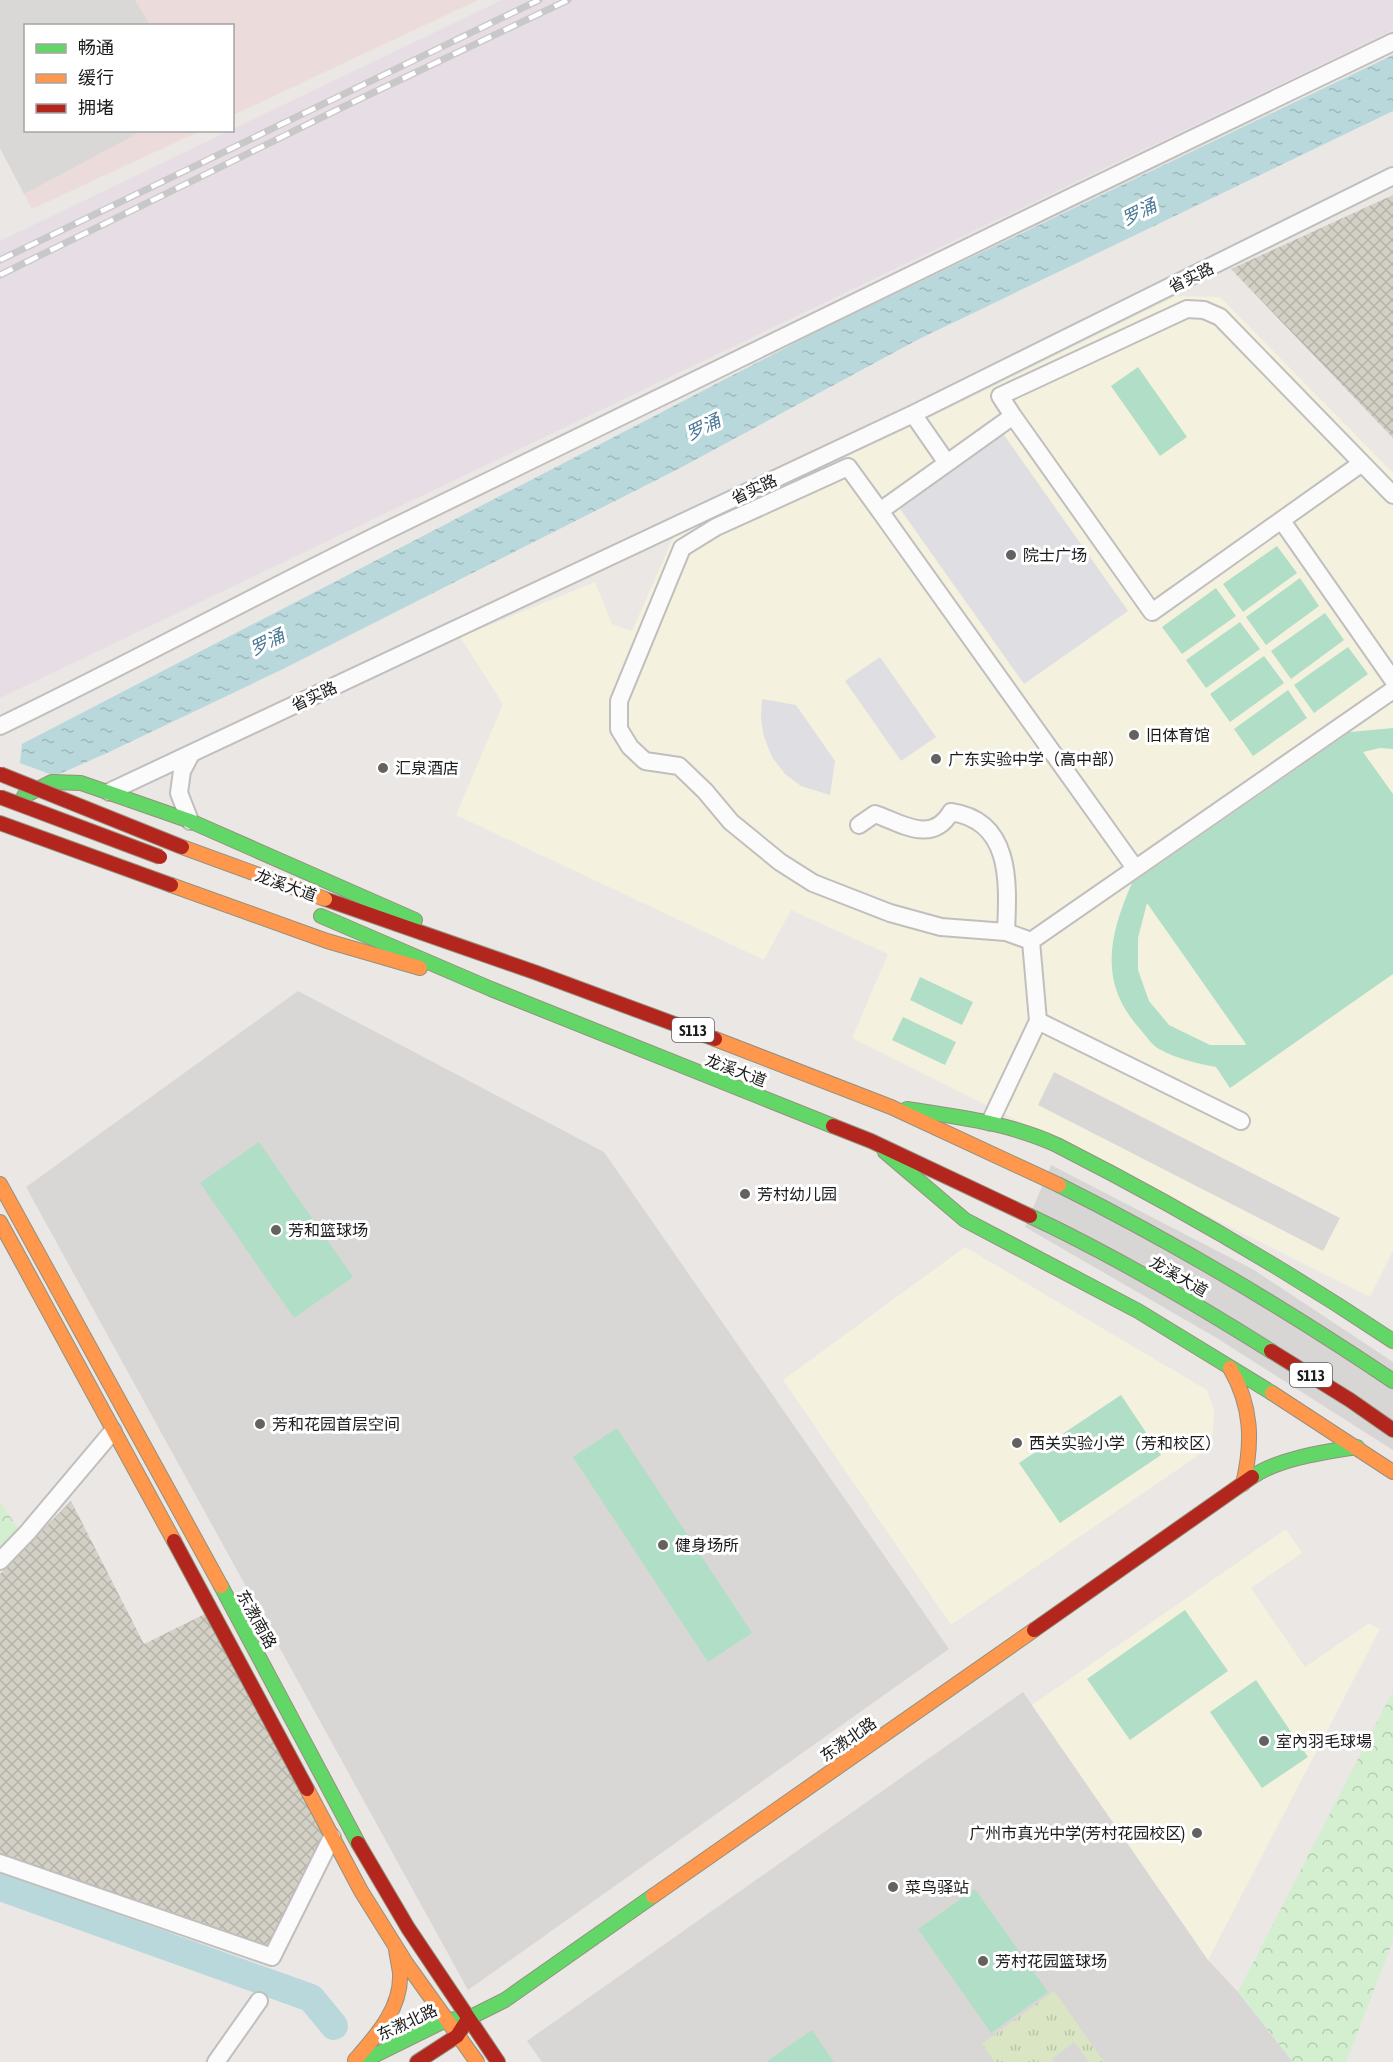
<svg xmlns="http://www.w3.org/2000/svg" width="1393" height="2062" viewBox="0 0 1393 2062" font-family="'Asap Condensed','Noto Sans SC',sans-serif">
<style>
.residential{fill:#d9d7d6}
.commercial{fill:#ecdbdb}
.education{fill:#f4f1de}
.railway{fill:#e7dde4}
.construction{fill:url(#construction-cross-hatch)}
.grass{fill:url(#grass-tufts)}
.park{fill:url(#park-crowns)}
.pitch{fill:#b1dec6;fill-rule:evenodd}
.parking{fill:#dad8d7}
.plaza{fill:#dfdee3}
.water{fill:url(#water-ripples)}
.pier{fill:#d7d6d5}
.lines{fill:none;stroke-linecap:round;stroke-linejoin:round}
.river{stroke:#b9d8dc;stroke-width:28}
.street-casing{stroke:#c1bfbe;stroke-width:20}
.fast-casing{stroke:#93917e;stroke-width:16}
.slow-casing{stroke:#93917e;stroke-width:16}
.jam-casing{stroke:#93917e;stroke-width:16}
.street{stroke:#fcfbfb;stroke-width:16}
.fast{stroke:#63d668;stroke-width:14}
.slow{stroke:#ff974d;stroke-width:14}
.jam{stroke:#b3261e;stroke-width:14}
.rail-casing{stroke:#c9c8c8;stroke-width:7}
.rail{stroke:#fff;stroke-width:4.5;stroke-dasharray:14;stroke-linecap:butt}
.slow-bridge-casing{stroke:#9e9283;stroke-width:16;stroke-linecap:butt}
.jam-bridge-casing{stroke:#9e9283;stroke-width:16;stroke-linecap:butt}
.slow-bridge{stroke:#ff974d;stroke-width:14}
.jam-bridge{stroke:#b3261e;stroke-width:14}
.poi-dot{fill:#636261;stroke:#fff;stroke-width:2}
.labels{text-anchor:middle;dominant-baseline:central;stroke-width:6;stroke-linejoin:round;paint-order:stroke}
.shield{fill:#fff;stroke:#5f5f5f;stroke-width:1.5}
.shield-label{font-size:15px;font-weight:bold;fill:#1b1b1b}
.street-label{font-size:16px;fill:#1b1b1b;stroke:#fff}
.poi-label{font-size:16px;fill:#1b1b1b;stroke:#fff;text-anchor:start}
.water-label{font-size:18px;font-style:italic;fill:#497895;stroke:#fff}
</style>
<defs>
<pattern id="construction-cross-hatch" width="8" height="8" patternUnits="userSpaceOnUse" patternTransform="scale(1.5)"><rect width="8" height="8" fill="#d3d0c6"/><path d="M0 0l8 8M0 8l8-8" fill="none" stroke="#b5b2aa"/></pattern>
<pattern id="grass-tufts" width="24" height="20" patternUnits="userSpaceOnUse" patternTransform="scale(1.5)"><rect width="24" height="20" fill="#dae5c4"/><path d="M3 7l-1-3M5 7V3M7 7l1-3M15 17l-1-3M17 17v-4M19 17l1-3" fill="none" stroke="#bac4a8"/></pattern>
<pattern id="park-crowns" width="20" height="18" patternUnits="userSpaceOnUse" patternTransform="scale(1.5)"><rect width="20" height="18" fill="#d4efd0"/><path d="M2 6a3 3 0 1 1 6 0M12 15a3 3 0 1 1 6 0" fill="none" stroke="#b5ccb2"/></pattern>
<pattern id="water-ripples" width="26" height="14" patternUnits="userSpaceOnUse" patternTransform="scale(1.5)"><rect width="26" height="14" fill="#b9d8dc"/><path d="M2 4q2-2 4 0t4 0M15 11q2-2 4 0t4 0" fill="none" stroke="#9eb9bc"/></pattern>
</defs>
<rect width="100%" height="100%" fill="#eae7e4"/>
<!-- residential -->
<path class="residential" d="M 298,991 L 604,1152 L 949,1649 L 468,1990 L 26,1187 Z
M 1023,1692 L 1208,1960 L 1238,1992 L 1293,2062 L 542,2062 L 527,2041 Z"/>
<!-- commercial -->
<path class="commercial" d="M 0,0 L 478,0 L 233,115 L 232,26 L 26,26 L 26,130 L 200,131 L 32,209 L 0,148 Z"/>
<!-- education -->
<path class="education" d="M 1176,296 L 1220,297 L 1393,473 L 1393,1251 L 1370,1297 L 852,1038 L 888,954 L 791,910 L 764,960 L 456,815 L 503,704 L 460,637 L 595,582 L 612,624 L 632,631 L 674,536 L 919,423 Z
M 965,1247 L 1207,1390 L 1214,1410 L 1213,1434 L 1203,1452 L 951,1625 L 783,1380 Z
M 1286,1529 L 1302,1553 L 1251,1588 L 1305,1667 L 1369,1623 L 1380,1629 L 1208,1960 L 1032,1705 Z"/>
<!-- railway -->
<path class="railway" d="M 502,0 L 1393,0 L 1393,30 L 0,698 L 0,241 Z"/>
<!-- construction -->
<path class="construction" d="M 1393,195 L 1393,438 L 1231,269 Z
M 71,1501 L 144,1644 L 207,1613 L 327,1838 L 268,1949 L 0,1858 L 0,1574 Z"/>
<!-- grass -->
<path class="grass" d="M 1054,1991 L 1104,2062 L 1089,2062 L 1074,2042 L 1052,2059 L 1054,2062 L 995,2062 L 982,2044 Z"/>
<!-- park -->
<path class="park" d="M 0,1502 L 19,1530 L 2,1548 L 0,1544 Z
M 1393,1691 L 1393,1941 L 1346,2062 L 1293,2062 L 1238,1992 Z"/>
<!-- pitch -->
<path class="pitch" d="M 1138,367 L 1187,437 L 1160,456 L 1111,386 Z
M 1277,546 L 1297,573 L 1243,612 L 1223,584 Z
M 1300,578 L 1319,606 L 1266,645 L 1246,617 Z
M 1216,588 L 1236,616 L 1182,654 L 1162,627 Z
M 1325,613 L 1344,640 L 1291,679 L 1271,651 Z
M 1240,622 L 1260,649 L 1206,688 L 1186,660 Z
M 1348,647 L 1368,674 L 1314,713 L 1294,685 Z
M 1264,656 L 1284,683 L 1230,722 L 1210,694 Z
M 1288,690 L 1307,718 L 1253,756 L 1234,729 Z
M 1393,728 L 1393,749 L 1380,748 L 1363,752 L 1393,794 L 1393,974 L 1230,1088 L 1216,1067 C 1196,1063 1177,1059 1159,1049 C 1152,1045 1146,1036 1140,1029 C 1098,982 1109,936 1132,883 L 1350,732 ZM 1147,903 L 1246,1044 L 1245,1045 L 1210,1045 L 1169,1025 L 1149,1001 L 1138,970 L 1138,938 Z
M 920,977 L 973,1002 L 962,1025 L 910,1000 Z
M 903,1017 L 956,1042 L 945,1065 L 892,1040 Z
M 259,1142 L 353,1277 L 294,1318 L 200,1183 Z
M 1121,1395 L 1161,1455 L 1060,1523 L 1019,1463 Z
M 617,1428 L 752,1633 L 708,1662 L 573,1457 Z
M 1185,1610 L 1228,1671 L 1130,1740 L 1087,1679 Z
M 1256,1680 L 1308,1757 L 1262,1788 L 1210,1712 Z
M 975,1889 L 1048,1992 L 991,2033 L 918,1929 Z
M 812,2030 L 834,2062 L 766,2062 Z"/>
<!-- parking -->
<path class="parking" d="M 0,0 L 135,0 L 150,25 L 26,26 L 26,130 L 142,131 L 24,194 L 0,148 Z
M 1054,1072 L 1340,1218 L 1323,1251 L 1038,1105 Z"/>
<!-- plaza -->
<path class="plaza" d="M 997,425 L 1128,611 L 1024,684 L 893,499 Z
M 880,657 L 936,737 L 901,761 L 845,681 Z
M 762,699 L 796,705 L 835,761 L 830,795 L 801,786 L 785,774 L 772,757 L 764,737 L 761,719 Z"/>
<!-- water -->
<path class="water" d="M 1393,55 L 1393,111 L 919,339 L 680,468 L 283,669 L 107,753 L 55,776 L 20,763 L 22,744 L 822,329 Z"/>
<!-- pier -->
<path class="pier" d="M 1051,1165 L 1254,1270 L 1393,1362 L 1393,1450 L 1215,1337 L 1025,1227 Z"/>
<g class="lines">
<!-- river -->
<path class="river" d="M 0,1887 L 311,1998 L 334,2026"/>
<!-- street casing -->
<g class="street-casing">
<path id="street" d="M 913,414 L 947,463
M 1013,416 L 1000,396 L 1187,309 L 1204,310 L 1220,317 L 1393,495
M 880,511 L 848,467 L 716,527 L 682,548 L 619,701 L 619,729 L 630,747 L 645,761 L 679,766 L 705,791 L 731,822 L 780,862 L 813,883 L 890,913 L 941,927 L 1006,932 L 1031,941
M 1282,521 L 1393,680
M 0,726 C 131,663 259,593 390,529 C 723,365 1058,203 1393,42
M 109,792 L 913,414 L 1393,176
M 190,821 L 179,793 L 182,771 L 191,754
M 859,825 L 875,814 C 901,823 932,845 951,812 C 1013,821 1008,885 1006,932
M 1135,868 L 880,511 L 1013,416 L 1152,612 L 1362,463
M 1038,1021 L 1241,1121
M 990,1122 L 1038,1021 L 1031,941 L 1393,690
M 0,1561 L 27,1533 L 113,1431
M 0,1863 L 272,1957 L 332,1837
M 216,2062 L 259,2001"/>
</g>
<!-- fast casing -->
<g class="fast-casing">
<path id="fast" d="M 24,796 L 52,782 L 81,783 L 190,821 L 415,920
M 321,916 L 491,989 L 833,1126
M 907,1109 C 959,1117 1009,1123 1057,1145 C 1173,1204 1285,1269 1393,1341
M 885,1152 L 965,1220 L 1138,1311 L 1272,1393
M 1059,1185 C 1175,1243 1286,1309 1393,1381
M 1030,1216 C 1113,1255 1193,1302 1271,1351
M 1252,1477 C 1279,1458 1325,1452 1357,1447
M 221,1586 L 358,1843
M 361,2062 L 446,2020 L 469,2018 L 505,2000 L 653,1896"/>
</g>
<!-- slow casing -->
<g class="slow-casing">
<path id="slow" d="M 171,885 L 327,941 L 420,968
M 715,1039 L 891,1107 L 1059,1185
M 0,1184 L 221,1586
M 0,1222 L 174,1541
M 1230,1368 C 1252,1406 1253,1442 1243,1484
M 1272,1393 L 1393,1472
M 307,1789 L 361,1891 L 406,1963 L 477,2062
M 653,1896 L 1034,1630
M 355,2060 C 376,2036 402,2008 400,1973 C 399,1965 397,1957 396,1949"/>
</g>
<!-- jam casing -->
<g class="jam-casing">
<path id="jam" d="M 0,823 L 171,885
M 325,899 L 537,973 L 715,1039
M 833,1126 L 871,1141 L 1030,1216
M 1271,1351 L 1350,1400 L 1393,1430
M 174,1541 L 307,1789
M 1034,1630 L 1252,1477
M 358,1843 L 408,1928 L 498,2062
M 417,2062 L 457,2036 L 466,2022"/>
</g>
<!-- street -->
<use href="#street" class="street"/>
<!-- fast -->
<use href="#fast" class="fast"/>
<!-- slow -->
<use href="#slow" class="slow"/>
<!-- jam -->
<use href="#jam" class="jam"/>
<!-- rail casing -->
<g class="rail-casing">
<path id="rail" d="M 0,260 L 539,0
M 0,275 L 345,106 L 568,0"/>
</g>
<!-- rail -->
<use href="#rail" class="rail"/>
<!-- slow-bridge casing -->
<g class="slow-bridge-casing">
<path id="slow-bridge" d="M 182,847 L 325,899"/>
</g>
<!-- jam-bridge casing -->
<g class="jam-bridge-casing">
<path id="jam-bridge" d="M 0,774 L 182,847
M 0,797 L 160,857"/>
</g>
<!-- slow-bridge -->
<use href="#slow-bridge" class="slow-bridge"/>
<!-- jam-bridge -->
<use href="#jam-bridge" class="jam-bridge"/>
</g>
<!-- markers -->
<g class="poi-dot">
<circle cx="1011" cy="555" r="6"/>
<circle cx="1134" cy="735" r="6"/>
<circle cx="936" cy="759" r="6"/>
<circle cx="383" cy="768" r="6"/>
<circle cx="745" cy="1194" r="6"/>
<circle cx="276" cy="1230" r="6"/>
<circle cx="260" cy="1424" r="6"/>
<circle cx="1017" cy="1443" r="6"/>
<circle cx="663" cy="1545" r="6"/>
<circle cx="1264" cy="1741" r="6"/>
<circle cx="1197" cy="1833" r="6"/>
<circle cx="893" cy="1887" r="6"/>
<circle cx="983" cy="1961" r="6"/>
</g>
<g class="labels">
<!-- shield labels -->
<g class="shield">
<rect x="672" y="1018" width="42" height="24" rx="4.5"/>
<rect x="1290" y="1363" width="42" height="24" rx="4.5"/>
</g>
<g class="shield-label">
<text x="693" y="1030">S113</text>
<text x="1311" y="1375">S113</text>
</g>
<!-- street labels -->
<g class="street-label">
<text transform="translate(1191 277) rotate(-26)">省实路</text>
<text transform="translate(754 489) rotate(-25)">省实路</text>
<text transform="translate(314 696) rotate(-25)">省实路</text>
<text transform="translate(286 885) rotate(20)">龙溪大道</text>
<text transform="translate(736 1070) rotate(21)">龙溪大道</text>
<text transform="translate(1179 1276) rotate(30)">龙溪大道</text>
<text transform="translate(257 1619) rotate(61)">东漖南路</text>
<text transform="translate(848 1739) rotate(-35)">东漖北路</text>
<text transform="translate(407 2022) rotate(-25)">东漖北路</text>
</g>
<!-- poi labels -->
<g class="poi-label">
<text x="1023" y="555">院士广场</text>
<text x="1146" y="735">旧体育馆</text>
<text x="948" y="759">广东实验中学（高中部）</text>
<text x="395" y="768">汇泉酒店</text>
<text x="757" y="1194">芳村幼儿园</text>
<text x="288" y="1230">芳和篮球场</text>
<text x="272" y="1424">芳和花园首层空间</text>
<text x="1029" y="1443">西关实验小学（芳和校区）</text>
<text x="675" y="1545">健身场所</text>
<text x="1276" y="1741">室內羽毛球場</text>
<text x="1185" y="1833" text-anchor="end">广州市真光中学(芳村花园校区)</text>
<text x="905" y="1887">菜鸟驿站</text>
<text x="995" y="1961">芳村花园篮球场</text>
</g>
<!-- water labels -->
<g class="water-label">
<text transform="translate(1139 212) rotate(-26)">罗涌</text>
<text transform="translate(703 427) rotate(-26)">罗涌</text>
<text transform="translate(267 642) rotate(-26)">罗涌</text>
</g>
</g>
<!-- legend -->
<rect x="24" y="24" width="210" height="108" fill="#ffffff" stroke="#a4a4a4" stroke-width="1.5"/>
<rect x="36" y="44" width="30" height="9" fill="#63d668" stroke="#a4a4a4" stroke-width="1.5"/>
<text x="78" y="54" font-size="18" fill="#1b1b1b">畅通</text>
<rect x="36" y="74" width="30" height="9" fill="#ff974d" stroke="#a4a4a4" stroke-width="1.5"/>
<text x="78" y="84" font-size="18" fill="#1b1b1b">缓行</text>
<rect x="36" y="104" width="30" height="9" fill="#b3261e" stroke="#a4a4a4" stroke-width="1.5"/>
<text x="78" y="114" font-size="18" fill="#1b1b1b">拥堵</text>
</svg>
